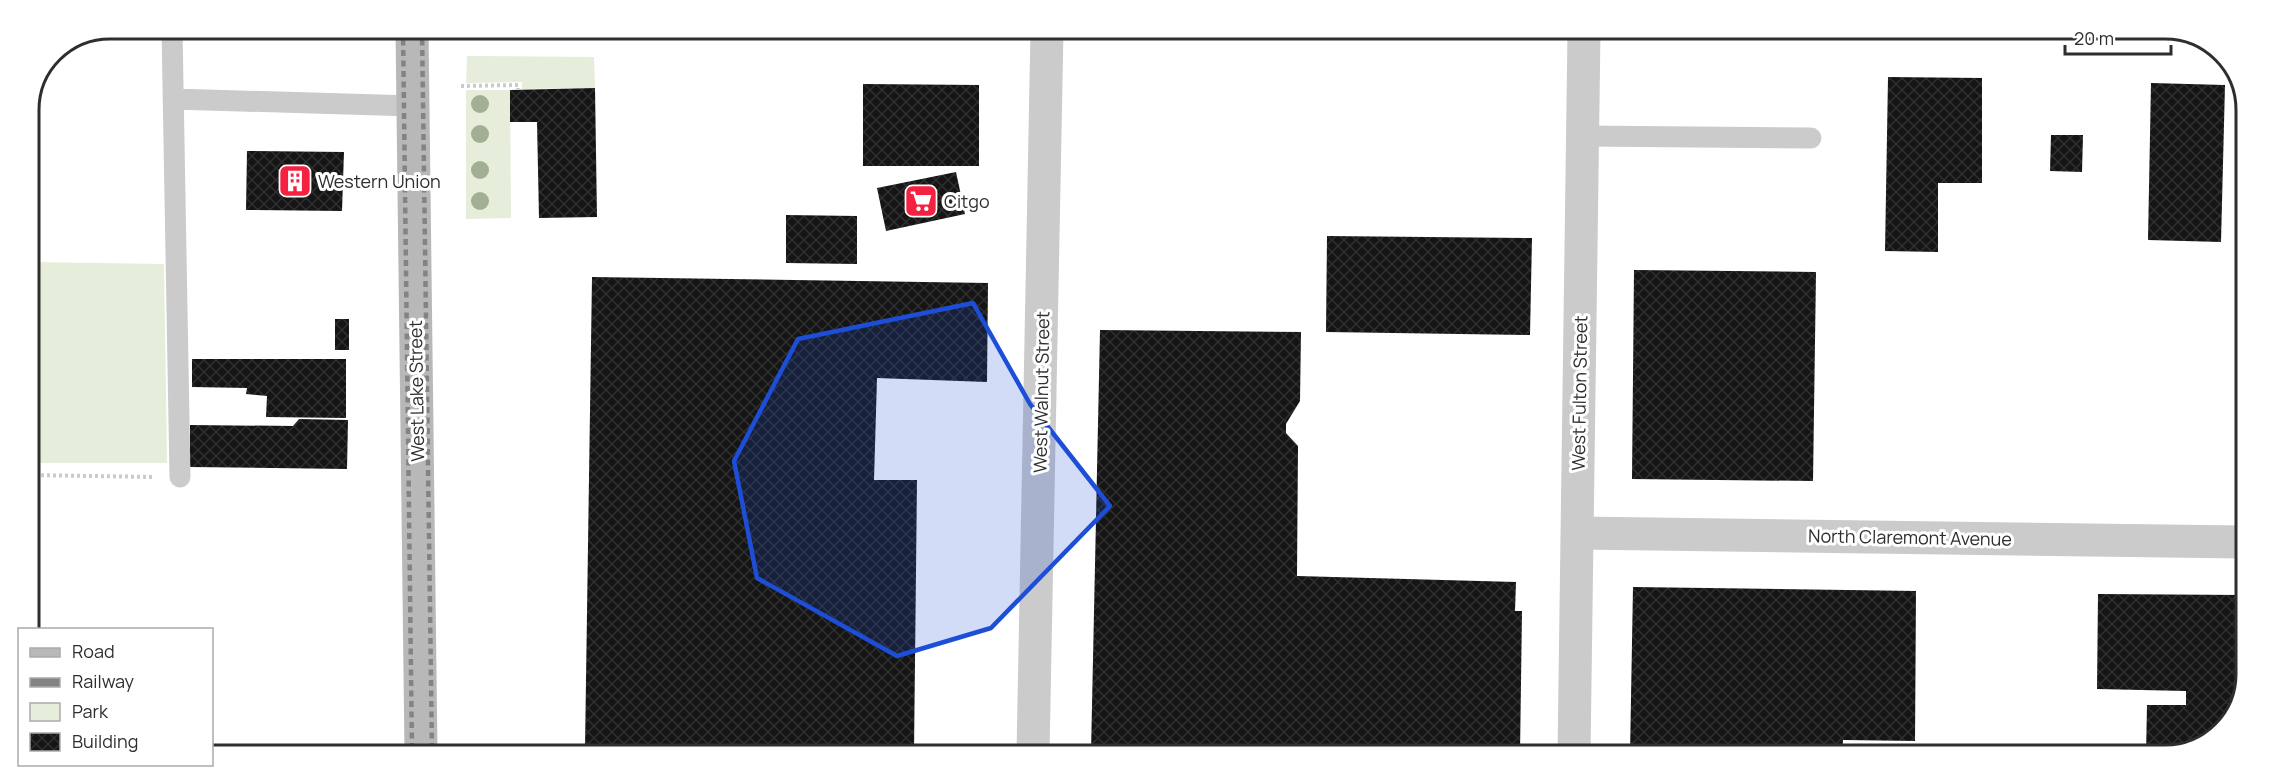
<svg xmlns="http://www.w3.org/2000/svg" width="2275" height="784" viewBox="0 0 2275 784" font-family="Manrope,sans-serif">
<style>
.green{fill:#e6edda}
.building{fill:url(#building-cross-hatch)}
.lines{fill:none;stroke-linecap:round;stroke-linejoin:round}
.path{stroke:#cbcbcb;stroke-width:4;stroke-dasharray:3 3;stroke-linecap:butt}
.lane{stroke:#cbcbcb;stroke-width:21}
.street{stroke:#cbcbcb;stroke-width:33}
.secondary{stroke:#b8b8b8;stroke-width:33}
.rail{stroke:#838383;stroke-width:4.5;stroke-dasharray:6 4.5;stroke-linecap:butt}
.tree{fill:#a2af92}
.marked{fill:#1d4ed8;fill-opacity:0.2;stroke:#1d4ed8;stroke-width:4.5;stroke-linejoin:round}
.labels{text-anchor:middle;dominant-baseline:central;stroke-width:6;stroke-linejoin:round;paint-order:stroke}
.poi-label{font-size:18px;fill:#2e2e2e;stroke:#fff;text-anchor:start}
.street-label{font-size:18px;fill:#2e2e2e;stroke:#fff}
.rim{fill:none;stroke:#2e2e2e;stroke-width:3}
</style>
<defs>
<pattern id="building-cross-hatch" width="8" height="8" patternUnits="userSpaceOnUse" patternTransform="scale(1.5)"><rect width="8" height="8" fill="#151515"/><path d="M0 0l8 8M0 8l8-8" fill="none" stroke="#2f2f2f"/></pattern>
</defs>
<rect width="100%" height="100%" fill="#fff"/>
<!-- green -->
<path class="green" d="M 467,56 L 594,57 L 595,88 L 522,89 L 522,82 L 466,83 Z
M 466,90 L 510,90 L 511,218 L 466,219 Z
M 29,262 L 164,264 L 167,463 L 29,463 Z"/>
<!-- building -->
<path class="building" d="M 1888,77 L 1982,78 L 1982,183 L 1938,183 L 1938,252 L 1885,251 Z
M 2151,83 L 2225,85 L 2221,242 L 2148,240 Z
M 863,84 L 979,85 L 979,166 L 863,166 Z
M 595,88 L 597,217 L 539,218 L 537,122 L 510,122 L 510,90 Z
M 2051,135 L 2083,135 L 2082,172 L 2050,171 Z
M 247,151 L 344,152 L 342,211 L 246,210 Z
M 956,172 L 965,214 L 886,231 L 877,188 Z
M 786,215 L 857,216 L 857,264 L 786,263 Z
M 1327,236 L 1532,238 L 1530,335 L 1326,332 Z
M 1634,270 L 1816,272 L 1813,481 L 1632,479 Z
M 592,277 L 988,283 L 987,382 L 877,378 L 874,480 L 917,480 L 914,753 L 532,752 L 533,745 L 585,747 Z
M 335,319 L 349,319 L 349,350 L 335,350 Z
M 1100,330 L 1301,332 L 1300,401 L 1286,424 L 1286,433 L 1298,446 L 1297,576 L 1516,582 L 1515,611 L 1522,611 L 1520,754 L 1311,754 L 1311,749 L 1291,749 L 1291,754 L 1091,753 Z
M 192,359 L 346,359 L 346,418 L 266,417 L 267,396 L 246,394 L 247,388 L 192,387 Z
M 299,419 L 348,420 L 347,469 L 190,467 L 190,425 L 293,426 Z
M 1633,587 L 1916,591 L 1915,741 L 1843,740 L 1842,755 L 1630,754 Z
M 2098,594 L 2243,595 L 2242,700 L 2214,739 L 2166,755 L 2146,755 L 2147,705 L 2186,705 L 2186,691 L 2097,689 Z"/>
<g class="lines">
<!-- path -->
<path class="path" d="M 461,86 L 518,85 L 518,89
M 29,475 L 152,477"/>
<!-- lane -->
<path class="lane" d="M 172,29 L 180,477
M 173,99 L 413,106
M 1583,136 L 1811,138"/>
<!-- street -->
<path class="street" d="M 1578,533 L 2243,542
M 1033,753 L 1047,30
M 1574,754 L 1584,31"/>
<!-- secondary -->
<path class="secondary" d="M 412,29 L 421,752"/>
<!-- rail -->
<path class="rail" d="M 403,29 L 412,752
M 422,29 L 432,752"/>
</g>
<!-- trees -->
<g class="tree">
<circle cx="480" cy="104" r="9"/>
<circle cx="480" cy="134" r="9"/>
<circle cx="480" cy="170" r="9"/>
<circle cx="480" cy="201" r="9"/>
</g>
<!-- marked area -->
<path class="marked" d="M 973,303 L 1030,404 L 1110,506 L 991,628 L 897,656 L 757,578 L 734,461 L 798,339 Z"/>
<!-- icons -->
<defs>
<g id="building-square" transform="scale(1.725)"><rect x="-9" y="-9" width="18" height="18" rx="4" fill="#f42140" stroke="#fff"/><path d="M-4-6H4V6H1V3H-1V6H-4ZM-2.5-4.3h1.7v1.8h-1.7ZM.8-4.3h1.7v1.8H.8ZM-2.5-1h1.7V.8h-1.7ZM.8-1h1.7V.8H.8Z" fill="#fff"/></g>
<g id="supermarket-square" transform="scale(1.725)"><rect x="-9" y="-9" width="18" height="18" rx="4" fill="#f42140" stroke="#fff"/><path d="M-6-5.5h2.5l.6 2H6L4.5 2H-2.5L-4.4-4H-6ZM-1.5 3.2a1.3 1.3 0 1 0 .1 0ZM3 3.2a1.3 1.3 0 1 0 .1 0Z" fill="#fff"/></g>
</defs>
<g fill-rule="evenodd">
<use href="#building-square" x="295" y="181"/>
<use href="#supermarket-square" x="921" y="201"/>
</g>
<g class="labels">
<!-- poi labels -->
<g class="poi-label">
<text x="318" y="181">Western Union</text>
<text x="944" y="201">Citgo</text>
</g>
<!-- street labels -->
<g class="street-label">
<text transform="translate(416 391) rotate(-91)">West Lake Street</text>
<text transform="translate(1041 392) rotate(-89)">West Walnut Street</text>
<text transform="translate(1579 393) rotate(-89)">West Fulton Street</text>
<text transform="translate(1910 537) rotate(1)">North Claremont Avenue</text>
</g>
</g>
<!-- crop -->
<path d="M0 0H2275V784H0ZM110 39H2165A71 71 0 0 1 2236 110V674A71 71 0 0 1 2165 745H110A71 71 0 0 1 39 674V110A71 71 0 0 1 110 39Z" fill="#fff" fill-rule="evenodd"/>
<path class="rim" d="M110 39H2165A71 71 0 0 1 2236 110V674A71 71 0 0 1 2165 745H110A71 71 0 0 1 39 674V110A71 71 0 0 1 110 39Z"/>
<!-- legend -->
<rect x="18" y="628" width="195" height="138" fill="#ffffff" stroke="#ababab" stroke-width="1.5"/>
<rect x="30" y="648" width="30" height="9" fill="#b8b8b8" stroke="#ababab" stroke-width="1.5"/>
<text x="72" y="658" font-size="18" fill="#2e2e2e">Road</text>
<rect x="30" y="678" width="30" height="9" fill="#838383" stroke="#ababab" stroke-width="1.5"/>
<text x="72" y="688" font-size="18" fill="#2e2e2e">Railway</text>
<rect x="30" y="703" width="30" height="18" fill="#e6edda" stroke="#ababab" stroke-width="1.5"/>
<text x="72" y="718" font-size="18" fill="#2e2e2e">Park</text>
<rect x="30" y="733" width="30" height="18" fill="url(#building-cross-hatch)" stroke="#ababab" stroke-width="1.5"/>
<text x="72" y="748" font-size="18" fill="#2e2e2e">Building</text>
<!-- scale -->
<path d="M2065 45v9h106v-9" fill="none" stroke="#2e2e2e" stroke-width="3"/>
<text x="2074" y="45" font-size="18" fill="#2e2e2e" stroke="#ffffff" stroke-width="4.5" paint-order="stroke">20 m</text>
</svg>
